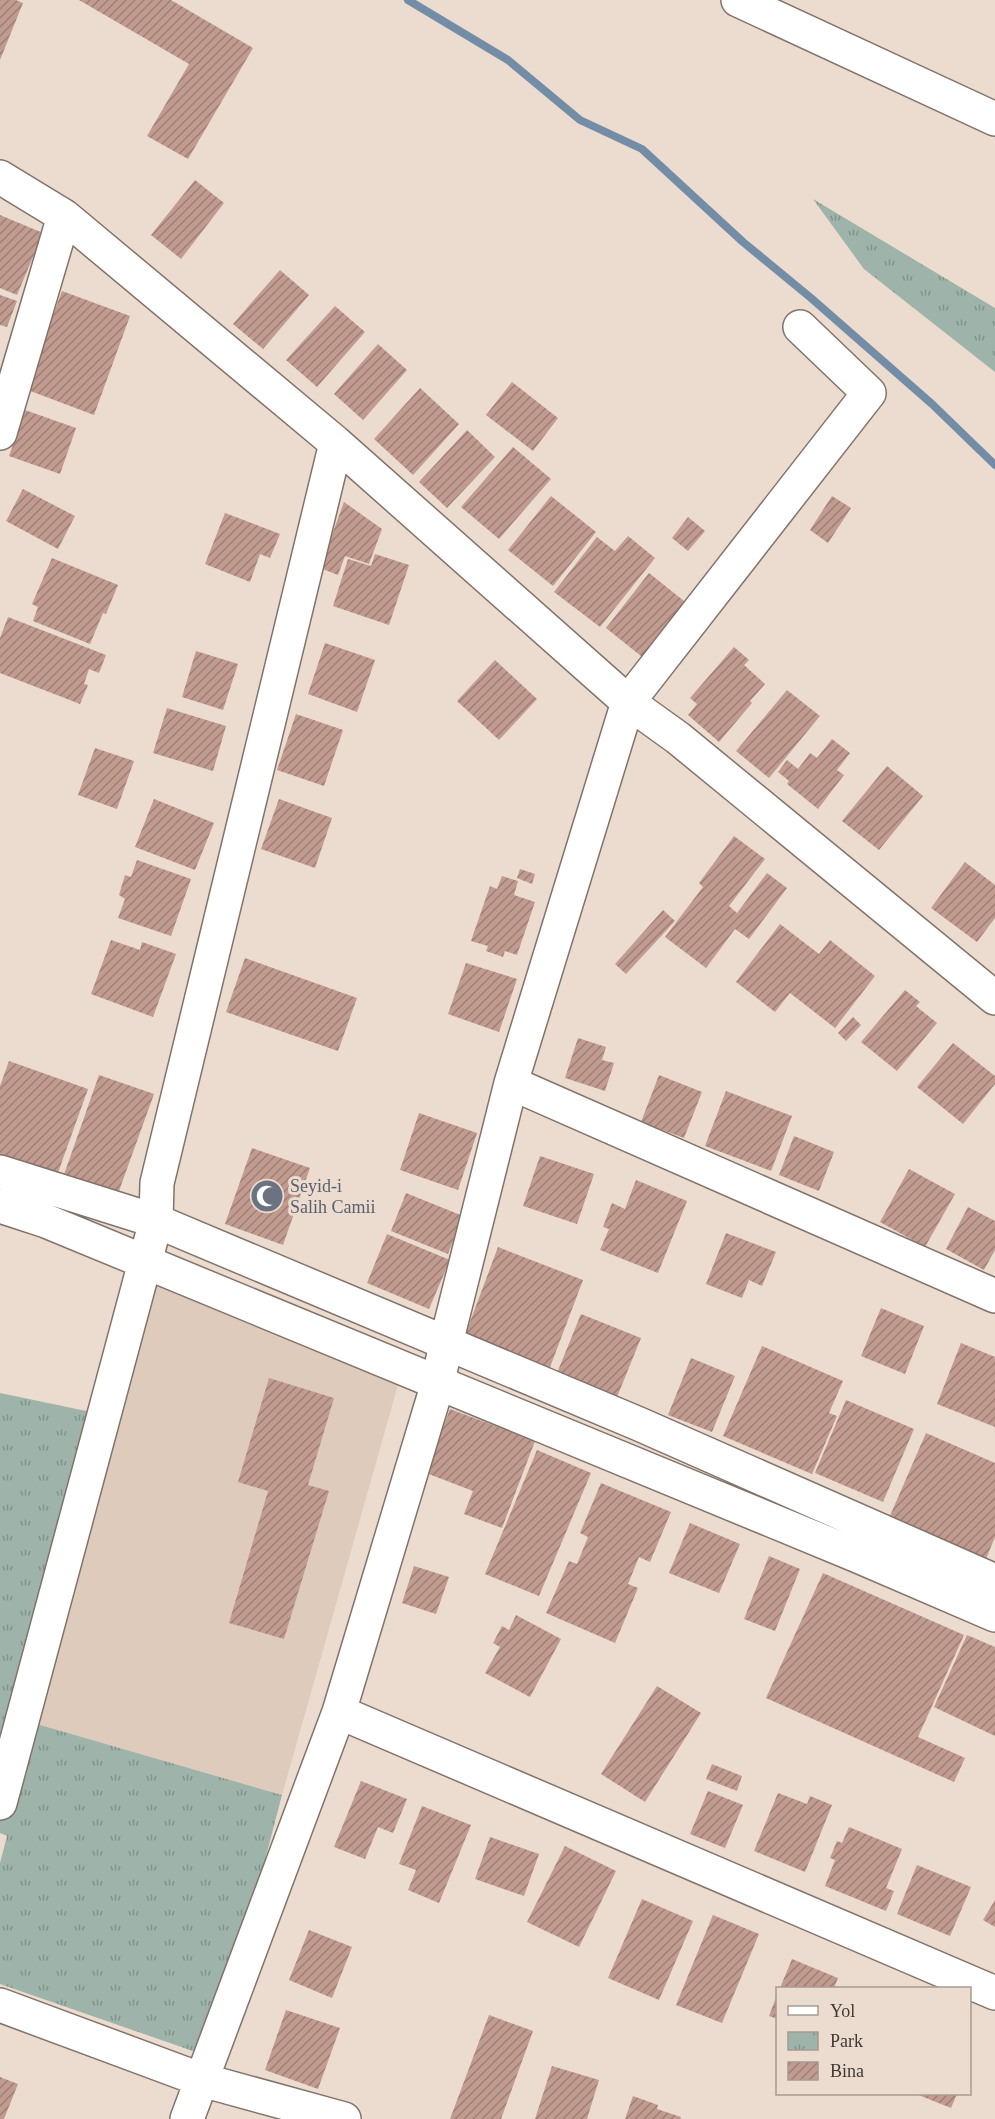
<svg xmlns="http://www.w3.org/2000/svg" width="995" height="2119" viewBox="0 0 995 2119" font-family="'Times New Roman',serif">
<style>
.education{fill:#decbbc}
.park{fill:url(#park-tufts)}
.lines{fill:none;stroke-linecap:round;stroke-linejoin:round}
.stream{stroke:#748da6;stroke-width:8}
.building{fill:url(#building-hatch)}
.minor-casing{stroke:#827369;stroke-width:36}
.minor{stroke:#fff;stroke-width:33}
.labels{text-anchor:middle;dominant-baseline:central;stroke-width:6;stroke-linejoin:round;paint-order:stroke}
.worship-label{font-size:18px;fill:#5b616d;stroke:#ecdbcf;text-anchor:start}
</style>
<defs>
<pattern id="park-tufts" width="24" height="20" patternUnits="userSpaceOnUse" patternTransform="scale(1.5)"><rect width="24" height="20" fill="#9eb4aa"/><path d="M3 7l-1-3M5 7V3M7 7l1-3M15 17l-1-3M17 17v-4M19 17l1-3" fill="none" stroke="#82938b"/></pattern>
<pattern id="building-hatch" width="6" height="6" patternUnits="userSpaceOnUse" patternTransform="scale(1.5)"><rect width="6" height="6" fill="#c19b90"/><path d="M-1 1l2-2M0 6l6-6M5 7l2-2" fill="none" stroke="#9e7f76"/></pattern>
</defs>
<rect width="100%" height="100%" fill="#ecdbcf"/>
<!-- education -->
<path class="education" d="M 130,1275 L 398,1385 L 282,1795 L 16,1718 Z"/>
<!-- park -->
<path class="park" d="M 813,199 L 995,308 L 995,372 L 864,269 Z
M 0,1393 L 91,1412 L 16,1718 L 282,1795 L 213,2058 L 0,1984 L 0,1863 L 7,1836 L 0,1833 Z"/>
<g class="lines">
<!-- stream -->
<path class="stream" d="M 408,0 L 508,60 L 580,120 L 642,149 L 743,242 L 811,298 L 932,404 L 995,465"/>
</g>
<!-- building -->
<path class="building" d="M 0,0 L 16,0 L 23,3 L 0,60 Z
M 79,0 L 171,0 L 253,48 L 188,159 L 147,136 L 189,64 Z
M 195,180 L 224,203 L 181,259 L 151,235 Z
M 0,215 L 43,233 L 17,295 L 0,288 Z
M 280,270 L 309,295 L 263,349 L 233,324 Z
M 62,291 L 130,316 L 94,415 L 25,389 Z
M 0,295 L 17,301 L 7,327 L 0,325 Z
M 335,306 L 365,332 L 317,387 L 286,360 Z
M 378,344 L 407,370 L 363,420 L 334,394 Z
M 512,382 L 558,418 L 533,451 L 486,415 Z
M 420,388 L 459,424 L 413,475 L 374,439 Z
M 25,410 L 76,428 L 60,474 L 9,456 Z
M 467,430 L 495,457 L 447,508 L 419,482 Z
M 513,447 L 551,479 L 499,539 L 461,507 Z
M 23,489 L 75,516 L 58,549 L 6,521 Z
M 551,496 L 596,532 L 553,586 L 508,550 Z
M 832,496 L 851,508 L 828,543 L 810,530 Z
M 344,502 L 382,529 L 369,564 L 345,556 L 338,575 L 320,568 Z
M 225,513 L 280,534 L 270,558 L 260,554 L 250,582 L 205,564 Z
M 688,517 L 705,531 L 688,551 L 672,538 Z
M 628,536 L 655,558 L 600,627 L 554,592 L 597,537 L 615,551 Z
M 375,554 L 409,565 L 389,625 L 333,606 L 348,559 L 371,566 Z
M 52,558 L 118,585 L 106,614 L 103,613 L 90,644 L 33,621 L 38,607 L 32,604 Z
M 649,573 L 694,609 L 651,664 L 606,628 Z
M 8,617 L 106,655 L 99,673 L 89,669 L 84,684 L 88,685 L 80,704 L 0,673 L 0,638 Z
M 325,643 L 375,660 L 357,712 L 308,694 Z
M 734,647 L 749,660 L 744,665 L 765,684 L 750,701 L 752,703 L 719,742 L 688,715 L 697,704 L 690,698 Z
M 196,651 L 238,664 L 223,710 L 182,697 Z
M 495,660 L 537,699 L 499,740 L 457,701 Z
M 787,690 L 820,716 L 769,778 L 736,751 Z
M 167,708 L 226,726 L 213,771 L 153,753 Z
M 296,714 L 343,730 L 324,786 L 277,770 Z
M 832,739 L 850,753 L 837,770 L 844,775 L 818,809 L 787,784 L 789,781 L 778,772 L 787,760 L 798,769 L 810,753 L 817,758 Z
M 95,748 L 134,761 L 117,809 L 78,795 Z
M 887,766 L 923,796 L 879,850 L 842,821 Z
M 154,799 L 214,823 L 195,870 L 135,847 Z
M 279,799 L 332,818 L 315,868 L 261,849 Z
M 734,836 L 765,859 L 729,906 L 737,913 L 767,873 L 787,888 L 749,939 L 735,929 L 706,968 L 665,937 L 703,887 L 699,883 Z
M 137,860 L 191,879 L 171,936 L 118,918 L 125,899 L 119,895 L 125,875 L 131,877 Z
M 965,862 L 995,885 L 995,918 L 977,942 L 931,908 Z
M 520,869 L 535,874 L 532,884 L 517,878 Z
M 502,876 L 518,881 L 514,895 L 535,902 L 517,955 L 505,951 L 503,957 L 486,951 L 488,946 L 471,941 L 490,886 L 497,889 Z
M 663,910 L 675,921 L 626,974 L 615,964 Z
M 780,924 L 819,954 L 830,940 L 875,976 L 835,1028 L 790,993 L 775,1012 L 736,982 Z
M 111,940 L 140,950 L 142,942 L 176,954 L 153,1017 L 91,994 Z
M 245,958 L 357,998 L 338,1051 L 226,1012 Z
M 466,963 L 517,979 L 499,1032 L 448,1014 Z
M 905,990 L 920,1002 L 916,1006 L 937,1023 L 897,1071 L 861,1042 Z
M 853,1017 L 861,1025 L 846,1041 L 838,1033 Z
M 578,1038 L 606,1047 L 602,1060 L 614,1063 L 605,1091 L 565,1078 Z
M 953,1043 L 995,1076 L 995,1084 L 963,1124 L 917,1087 Z
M 9,1061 L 88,1089 L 55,1181 L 0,1161 L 0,1086 Z
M 99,1075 L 154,1094 L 115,1202 L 61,1183 Z
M 659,1075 L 702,1092 L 684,1138 L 641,1122 Z
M 726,1091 L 792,1116 L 771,1171 L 705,1146 Z
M 419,1113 L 477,1133 L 458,1190 L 400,1170 Z
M 794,1136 L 834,1152 L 819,1191 L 779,1175 Z
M 252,1148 L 310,1168 L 283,1245 L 225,1224 Z
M 540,1156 L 594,1174 L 577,1224 L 523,1206 Z
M 909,1169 L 955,1194 L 925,1247 L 880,1222 Z
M 636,1180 L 687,1201 L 658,1273 L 600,1250 L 609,1229 L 603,1227 L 612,1203 L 625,1209 Z
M 406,1193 L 463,1216 L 448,1254 L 391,1231 Z
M 968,1207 L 995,1221 L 995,1250 L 984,1270 L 946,1249 Z
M 726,1233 L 776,1252 L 762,1286 L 749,1280 L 742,1298 L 706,1284 Z
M 387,1234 L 450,1260 L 429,1309 L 367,1283 Z
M 498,1247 L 583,1280 L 549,1370 L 464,1338 Z
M 881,1308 L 924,1326 L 905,1374 L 861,1356 Z
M 581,1314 L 641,1338 L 617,1397 L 557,1373 Z
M 961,1343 L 995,1357 L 995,1427 L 937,1404 Z
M 762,1346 L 843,1381 L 829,1413 L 837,1416 L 812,1474 L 723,1436 Z
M 691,1358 L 735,1376 L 712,1432 L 668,1415 Z
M 269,1378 L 334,1398 L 308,1485 L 329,1491 L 284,1639 L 229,1623 L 268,1491 L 238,1482 Z
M 846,1400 L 914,1429 L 883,1502 L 815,1473 Z
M 450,1409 L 535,1441 L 502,1528 L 464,1514 L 473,1491 L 426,1473 Z
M 926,1433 L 995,1463 L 995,1537 L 986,1559 L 889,1518 Z
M 537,1450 L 591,1473 L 539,1596 L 485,1574 Z
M 601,1483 L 671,1512 L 650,1562 L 639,1557 L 628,1584 L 638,1588 L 615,1643 L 546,1613 L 569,1561 L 577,1564 L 588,1537 L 580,1533 Z
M 690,1523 L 740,1544 L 719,1593 L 669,1573 Z
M 769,1556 L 800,1569 L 775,1631 L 744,1619 Z
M 414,1566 L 449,1577 L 436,1614 L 402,1603 Z
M 823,1573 L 964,1635 L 918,1737 L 965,1758 L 954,1782 L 766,1698 Z
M 516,1615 L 561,1639 L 530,1697 L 485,1673 L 500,1647 L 493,1643 L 502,1626 L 509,1630 Z
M 967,1635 L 995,1647 L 995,1736 L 934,1707 Z
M 657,1686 L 701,1713 L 645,1802 L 601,1774 Z
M 712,1764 L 742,1776 L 737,1791 L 706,1779 Z
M 361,1781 L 407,1799 L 393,1833 L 378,1827 L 365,1859 L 334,1847 Z
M 708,1791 L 743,1805 L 725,1848 L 690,1834 Z
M 778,1793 L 807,1804 L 810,1796 L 832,1805 L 805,1872 L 754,1851 Z
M 422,1806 L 471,1825 L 439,1903 L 408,1890 L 416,1870 L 399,1864 Z
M 849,1827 L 902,1849 L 886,1888 L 894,1891 L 886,1911 L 825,1886 L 835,1860 L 830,1858 L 837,1841 L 842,1843 Z
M 490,1837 L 539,1854 L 524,1896 L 475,1879 Z
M 565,1846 L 616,1871 L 579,1947 L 527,1922 Z
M 917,1865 L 971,1887 L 950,1936 L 897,1914 Z
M 642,1899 L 693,1921 L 659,2000 L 608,1978 Z
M 995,1900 L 995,1927 L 983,1920 Z
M 713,1915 L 759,1934 L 722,2023 L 676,2005 Z
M 309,1930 L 352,1947 L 332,1998 L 289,1980 Z
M 792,1959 L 838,1978 L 834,1988 L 780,1988 Z
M 777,1995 L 778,1995 L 778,2019 L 769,2016 Z
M 286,2010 L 340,2028 L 318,2089 L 265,2070 Z
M 489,2015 L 533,2031 L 501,2119 L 450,2119 Z
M 552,2066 L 599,2080 L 587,2119 L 535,2119 Z
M 0,2077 L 18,2084 L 4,2119 L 0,2119 Z
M 916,2094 L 957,2094 L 951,2108 Z
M 633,2096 L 658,2105 L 657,2109 L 681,2117 L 680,2119 L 625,2119 Z"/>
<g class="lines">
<!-- minor casing -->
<g class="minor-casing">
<path id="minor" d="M 738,0 L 995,119
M 0,177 L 64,216 L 336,443 L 628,702 L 678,738 L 995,998
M 0,433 L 64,216
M 511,1083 L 995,1296
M 0,1172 L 156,1221 L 639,1424 L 995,1581
M 0,1206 L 46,1221 L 858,1556 L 995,1615
M 339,1712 L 995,1993
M 0,1803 L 156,1221 L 157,1183 L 336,443
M 0,2005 L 202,2080 L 344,2119
M 187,2119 L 339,1712 L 438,1383 L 446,1343 L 511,1083 L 628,702 L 869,393 L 800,327"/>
</g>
<!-- minor -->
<use href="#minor" class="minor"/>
</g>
<!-- icons -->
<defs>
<g id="mosque-disc" transform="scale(1.725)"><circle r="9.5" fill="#6b7280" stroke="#ecdbcf"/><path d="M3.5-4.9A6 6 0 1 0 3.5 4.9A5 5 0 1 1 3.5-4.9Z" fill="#fff"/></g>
</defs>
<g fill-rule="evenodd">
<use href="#mosque-disc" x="267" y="1196"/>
</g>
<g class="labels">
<!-- worship labels -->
<g class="worship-label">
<text x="290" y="1186">Seyid-i<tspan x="290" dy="21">Salih Camii</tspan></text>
</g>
</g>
<!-- legend -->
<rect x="776" y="1987" width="195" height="108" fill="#ecdbcf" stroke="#a79b91" stroke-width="1.5"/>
<rect x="788" y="2006" width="30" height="9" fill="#ffffff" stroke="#a79b91" stroke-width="1.5"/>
<text x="830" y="2017" font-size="18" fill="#403a35">Yol</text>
<rect x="788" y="2032" width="30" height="18" fill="url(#park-tufts)" stroke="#a79b91" stroke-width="1.5"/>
<text x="830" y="2047" font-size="18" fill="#403a35">Park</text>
<rect x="788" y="2062" width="30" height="18" fill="url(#building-hatch)" stroke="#a79b91" stroke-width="1.5"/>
<text x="830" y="2077" font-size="18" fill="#403a35">Bina</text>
</svg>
